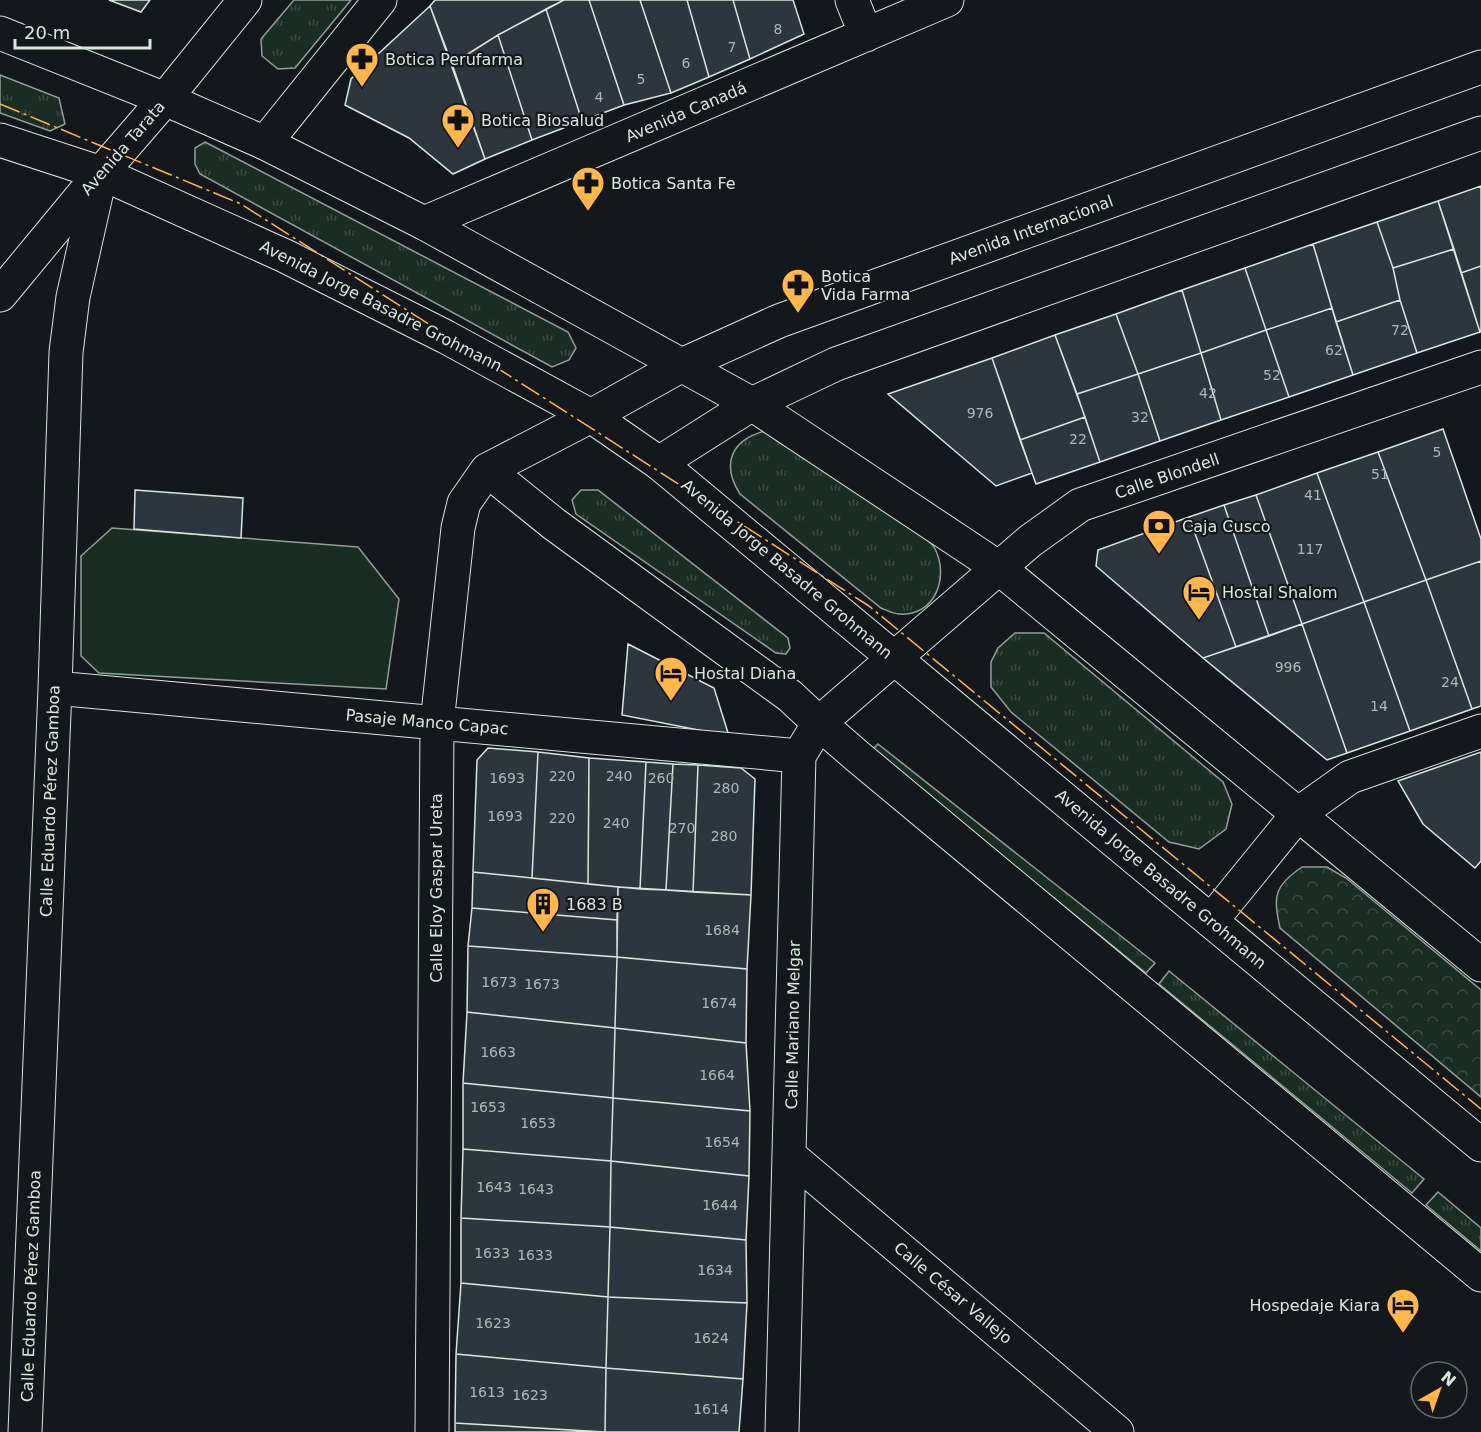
<svg xmlns="http://www.w3.org/2000/svg" width="1481" height="1432" viewBox="0 0 1481 1432" font-family="'DejaVu Sans',sans-serif">
<style>
.grass{fill:url(#grass-tufts);stroke:#939e99;stroke-width:1.5}
.park{fill:url(#park-crowns);stroke:#939e99;stroke-width:1.5}
.pitch{fill:#1a2d24;stroke:#939e99;stroke-width:1.5}
.building{fill:#2c363c;stroke:#d8e6dc;stroke-width:1.5}
.lines{fill:none;stroke-linecap:round;stroke-linejoin:round}
.street-casing{stroke:#d8e6dc;stroke-width:35}
.secondary-casing{stroke:#d8e6dc;stroke-width:35}
.highway-casing{stroke:#d8e6dc;stroke-width:35}
.street{stroke:#14181c;stroke-width:33}
.secondary{stroke:#14181c;stroke-width:33}
.highway{stroke:#14181c;stroke-width:33}
.power{stroke:#ffb74d;stroke-width:1.5;stroke-dasharray:21 4.5 3 4.5;stroke-linecap:butt}
.labels{text-anchor:middle;dominant-baseline:central;stroke-width:4.5;stroke-linejoin:round;paint-order:stroke}
.number-label{font-size:14px;fill:#adbab4}
.poi-label{font-size:16px;fill:#d8e6dc;stroke:#14181c;text-anchor:start}
.street-label{font-size:16px;fill:#d8e6dc;stroke:#14181c}
</style>
<defs>
<pattern id="grass-tufts" width="24" height="20" patternUnits="userSpaceOnUse" patternTransform="scale(1.5)"><rect width="24" height="20" fill="#1a2d24"/><path d="M3 7l-1-3M5 7V3M7 7l1-3M15 17l-1-3M17 17v-4M19 17l1-3" fill="none" stroke="#3b4b43"/></pattern>
<pattern id="park-crowns" width="20" height="18" patternUnits="userSpaceOnUse" patternTransform="scale(1.5)"><rect width="20" height="18" fill="#1a2d24"/><path d="M2 6a3 3 0 1 1 6 0M12 15a3 3 0 1 1 6 0" fill="none" stroke="#3b4b43"/></pattern>
</defs>
<rect width="100%" height="100%" fill="#14181c"/>
<!-- grass -->
<path class="grass" d="M 294,0 L 351,0 L 295,68 L 278,69 L 262,56 L 261,39 Z
M 0,75 L 59,98 L 65,124 L 50,131 L 0,113 Z
M 205,142 L 568,332 L 576,348 L 569,360 L 552,367 L 200,174 L 195,164 L 195,148 Z
M 765,431 L 916,531 C 922,536 930,541 934,547 C 950,575 936,617 899,614 C 893,614 886,610 881,608 L 740,494 C 721,464 731,440 765,431 Z
M 581,490 L 598,490 L 788,638 L 790,648 L 786,654 L 776,653 L 576,514 L 572,500 Z
M 1015,633 L 1044,633 L 1223,782 L 1232,804 L 1226,829 L 1199,849 L 1169,842 L 1011,712 L 991,687 L 991,662 L 998,648 Z
M 878,744 L 1155,963 L 1146,973 L 872,750 Z
M 1169,971 L 1424,1179 L 1412,1193 L 1159,984 Z
M 1438,1192 L 1481,1228 L 1481,1251 L 1426,1205 Z"/>
<!-- park -->
<path class="park" d="M 1302,867 L 1327,867 L 1346,878 L 1481,990 L 1481,1097 L 1280,928 C 1273,896 1274,886 1302,867 Z"/>
<!-- pitch -->
<path class="pitch" d="M 112,528 L 358,547 L 399,599 L 386,689 L 99,673 L 81,656 L 81,556 Z"/>
<!-- building -->
<path class="building" d="M 109,0 L 150,0 L 141,12 Z
M 435,0 L 564,0 L 498,35 L 452,64 L 430,6 Z
M 564,0 L 589,0 L 624,105 L 582,121 L 546,9 Z
M 589,0 L 640,0 L 671,93 L 624,105 Z
M 640,0 L 687,0 L 709,77 L 671,93 Z
M 687,0 L 733,0 L 750,59 L 709,77 Z
M 733,0 L 793,0 L 804,34 L 750,59 Z
M 430,6 L 485,159 L 453,174 L 409,138 L 345,105 L 351,79 Z
M 546,9 L 582,121 L 532,140 L 498,35 Z
M 498,35 L 532,140 L 485,159 L 452,64 Z
M 1481,186 L 1481,266 L 1461,273 L 1438,201 Z
M 1438,201 L 1454,249 L 1393,268 L 1377,222 Z
M 1377,222 L 1393,268 L 1400,300 L 1336,322 L 1313,244 Z
M 1313,244 L 1332,308 L 1266,330 L 1245,268 Z
M 1454,249 L 1480,332 L 1417,353 L 1400,300 L 1393,268 Z
M 1481,266 L 1481,331 L 1480,332 L 1461,273 Z
M 1245,268 L 1266,330 L 1201,353 L 1182,290 Z
M 1182,290 L 1201,353 L 1138,374 L 1116,314 Z
M 1400,300 L 1417,353 L 1353,375 L 1336,322 Z
M 1332,308 L 1353,375 L 1289,397 L 1266,330 Z
M 1116,314 L 1138,374 L 1077,394 L 1055,335 Z
M 1266,330 L 1289,397 L 1221,420 L 1201,353 Z
M 1055,335 L 1085,417 L 1020,440 L 992,358 Z
M 1201,353 L 1221,420 L 1160,441 L 1138,374 Z
M 992,358 L 1032,473 L 996,486 L 888,394 Z
M 1138,374 L 1160,441 L 1100,462 L 1077,394 Z
M 1085,417 L 1100,462 L 1036,484 L 1020,440 Z
M 1443,429 L 1481,539 L 1481,561 L 1426,580 L 1378,452 Z
M 1378,452 L 1426,580 L 1364,602 L 1317,473 Z
M 1317,473 L 1364,602 L 1302,624 L 1256,495 Z
M 135,490 L 243,498 L 241,538 L 134,529 Z
M 1256,495 L 1302,624 L 1269,636 L 1224,505 Z
M 1224,505 L 1269,636 L 1236,647 L 1189,517 Z
M 1189,517 L 1236,647 L 1203,658 L 1096,566 L 1098,550 Z
M 1481,561 L 1481,706 L 1472,709 L 1426,580 Z
M 1426,580 L 1472,709 L 1410,731 L 1364,602 Z
M 1364,602 L 1410,731 L 1347,753 L 1302,624 Z
M 1302,624 L 1347,753 L 1327,760 L 1203,658 Z
M 628,644 L 714,688 L 729,736 L 622,715 Z
M 488,748 L 538,752 L 532,878 L 473,872 L 477,760 Z
M 538,752 L 589,758 L 588,884 L 532,878 Z
M 1481,752 L 1481,861 L 1475,868 L 1423,824 L 1398,781 Z
M 589,758 L 646,762 L 640,889 L 588,884 Z
M 646,762 L 673,764 L 666,890 L 640,889 Z
M 673,764 L 698,765 L 693,892 L 666,890 Z
M 698,765 L 741,768 L 755,779 L 751,895 L 693,892 Z
M 473,872 L 618,887 L 617,920 L 472,908 Z
M 618,887 L 751,895 L 747,969 L 617,957 Z
M 472,908 L 617,920 L 617,957 L 468,946 Z
M 468,946 L 617,957 L 615,1028 L 467,1012 Z
M 617,957 L 747,969 L 746,1043 L 615,1028 Z
M 467,1012 L 615,1028 L 613,1098 L 463,1083 Z
M 615,1028 L 746,1043 L 750,1111 L 613,1098 Z
M 463,1083 L 613,1098 L 611,1161 L 463,1149 Z
M 613,1098 L 750,1111 L 749,1176 L 611,1161 Z
M 463,1149 L 611,1161 L 610,1227 L 461,1218 Z
M 611,1161 L 749,1176 L 746,1240 L 610,1227 Z
M 461,1218 L 610,1227 L 608,1297 L 461,1283 Z
M 610,1227 L 746,1240 L 747,1303 L 608,1297 Z
M 461,1283 L 608,1297 L 606,1368 L 456,1354 Z
M 608,1297 L 747,1303 L 743,1379 L 606,1368 Z
M 456,1354 L 606,1368 L 605,1432 L 455,1423 Z
M 606,1368 L 743,1379 L 739,1432 L 605,1432 Z
M 455,1423 L 602,1432 L 455,1432 Z"/>
<g class="lines">
<!-- street casing -->
<g class="street-casing">
<path id="street" d="M 852,0 L 866,35
M 265,143 L 380,0
M 424,223 L 947,0
M 487,470 L 554,524 L 790,696 L 819,723 L 857,756 L 1481,1275
M 55,688 L 799,756
M 1211,921 L 1298,814 L 1350,777 L 1481,731
M 789,1155 L 1117,1432
M 25,1432 L 55,688 L 66,352 L 73,297 L 101,173
M 432,1432 L 437,723 L 458,528 L 464,503 L 487,470 L 591,416
M 782,1432 L 799,756 L 819,723 L 1030,541 L 1080,505 L 1481,367"/>
</g>
<!-- secondary casing -->
<g class="secondary-casing">
<path id="secondary" d="M 0,295 L 101,173
M 591,416 L 682,365 L 779,321 L 1481,67
M 659,463 L 752,404 L 836,364 L 1481,133"/>
</g>
<!-- highway casing -->
<g class="highway-casing">
<path id="highway" d="M 0,33 L 165,99 L 265,143 L 424,223 L 752,404 L 999,568 L 1481,965
M 0,140 L 101,173 L 285,256 L 446,337 L 591,416 L 659,463 L 1481,1145
M 101,173 L 165,99 L 245,0"/>
</g>
<!-- street -->
<use href="#street" class="street"/>
<!-- secondary -->
<use href="#secondary" class="secondary"/>
<!-- highway -->
<use href="#highway" class="highway"/>
<!-- power -->
<path class="power" d="M 0,104 L 241,204 L 869,606 L 1481,1109"/>
</g>
<!-- icons -->
<defs>
<g id="pharmacy-pin" transform="scale(1.725)"><path d="M0 17L-7.5 6A9.5 9.5 0 1 1 7.5 6Z" fill="#ffb74d" stroke="#14181c"/><path d="M-2-6h4v4h4v4h-4v4h-4v-4h-4v-4h4Z" fill="#111"/></g>
<g id="bank-pin" transform="scale(1.725)"><path d="M0 17L-7.5 6A9.5 9.5 0 1 1 7.5 6Z" fill="#ffb74d" stroke="#14181c"/><path d="M-6-4H6V4H-6ZM0-2.3a2.3 2.3 0 1 0 0 4.6a2.3 2.3 0 1 0 0-4.6Z" fill="#111"/></g>
<g id="hotel-pin" transform="scale(1.725)"><path d="M0 17L-7.5 6A9.5 9.5 0 1 1 7.5 6Z" fill="#ffb74d" stroke="#14181c"/><path d="M-6-4.5h1.5V1H6V5H4.5V3h-9V5H-6ZM-4 0a1.8 1.8 0 1 1 3.6 0ZM.5 0V-2.5h3Q6-2.5 6 0Z" fill="#111"/></g>
<g id="building-pin" transform="scale(1.725)"><path d="M0 17L-7.5 6A9.5 9.5 0 1 1 7.5 6Z" fill="#ffb74d" stroke="#14181c"/><path d="M-4-6H4V6H1V3H-1V6H-4ZM-2.5-4.3h1.7v1.8h-1.7ZM.8-4.3h1.7v1.8H.8ZM-2.5-1h1.7V.8h-1.7ZM.8-1h1.7V.8H.8Z" fill="#111"/></g>
</defs>
<g fill-rule="evenodd">
<use href="#pharmacy-pin" x="362" y="59"/>
<use href="#pharmacy-pin" x="458" y="120"/>
<use href="#pharmacy-pin" x="588" y="183"/>
<use href="#pharmacy-pin" x="798" y="285"/>
<use href="#bank-pin" x="1159" y="526"/>
<use href="#hotel-pin" x="1199" y="592"/>
<use href="#hotel-pin" x="671" y="673"/>
<use href="#building-pin" x="543" y="904"/>
<use href="#hotel-pin" x="1403" y="1305"/>
</g>
<g class="labels">
<!-- number labels -->
<g class="number-label">
<text x="778" y="29">8</text>
<text x="732" y="47">7</text>
<text x="686" y="63">6</text>
<text x="641" y="79">5</text>
<text x="599" y="97">4</text>
<text x="1400" y="330">72</text>
<text x="1334" y="350">62</text>
<text x="1272" y="375">52</text>
<text x="1208" y="393">42</text>
<text x="980" y="413">976</text>
<text x="1140" y="417">32</text>
<text x="1078" y="439">22</text>
<text x="1437" y="452">5</text>
<text x="1380" y="474">51</text>
<text x="1313" y="495">41</text>
<text x="1310" y="549">117</text>
<text x="1288" y="667">996</text>
<text x="1450" y="682">24</text>
<text x="1379" y="706">14</text>
<text x="562" y="776">220</text>
<text x="619" y="776">240</text>
<text x="507" y="778">1693</text>
<text x="661" y="778">260</text>
<text x="726" y="788">280</text>
<text x="505" y="816">1693</text>
<text x="562" y="818">220</text>
<text x="616" y="823">240</text>
<text x="682" y="828">270</text>
<text x="724" y="836">280</text>
<text x="722" y="930">1684</text>
<text x="499" y="982">1673</text>
<text x="542" y="984">1673</text>
<text x="719" y="1003">1674</text>
<text x="498" y="1052">1663</text>
<text x="717" y="1075">1664</text>
<text x="488" y="1107">1653</text>
<text x="538" y="1123">1653</text>
<text x="722" y="1142">1654</text>
<text x="494" y="1187">1643</text>
<text x="536" y="1189">1643</text>
<text x="720" y="1205">1644</text>
<text x="492" y="1253">1633</text>
<text x="535" y="1255">1633</text>
<text x="715" y="1270">1634</text>
<text x="493" y="1323">1623</text>
<text x="711" y="1338">1624</text>
<text x="487" y="1392">1613</text>
<text x="530" y="1395">1623</text>
<text x="711" y="1409">1614</text>
</g>
<!-- poi labels -->
<g class="poi-label">
<text x="385" y="59">Botica Perufarma</text>
<text x="481" y="120">Botica Biosalud</text>
<text x="611" y="183">Botica Santa Fe</text>
<text x="821" y="276">Botica<tspan x="821" dy="18">Vida Farma</tspan></text>
<text x="1182" y="526">Caja Cusco</text>
<text x="1222" y="592">Hostal Shalom</text>
<text x="694" y="673">Hostal Diana</text>
<text x="566" y="904">1683 B</text>
<text x="1380" y="1305" text-anchor="end">Hospedaje Kiara</text>
</g>
<!-- street labels -->
<g class="street-label">
<text transform="translate(686 112) rotate(-23)">Avenida Canadá</text>
<text transform="translate(123 148) rotate(-49)">Avenida Tarata</text>
<text transform="translate(1031 230) rotate(-20)">Avenida Internacional</text>
<text transform="translate(381 306) rotate(27)">Avenida Jorge Basadre Grohmann</text>
<text transform="translate(1167 476) rotate(-19)">Calle Blondell</text>
<text transform="translate(787 569) rotate(40)">Avenida Jorge Basadre Grohmann</text>
<text transform="translate(427 722) rotate(5)">Pasaje Manco Capac</text>
<text transform="translate(50 801) rotate(-88)">Calle Eduardo Pérez Gamboa</text>
<text transform="translate(1161 879) rotate(40)">Avenida Jorge Basadre Grohmann</text>
<text transform="translate(436 888) rotate(-90)">Calle Eloy Gaspar Ureta</text>
<text transform="translate(793 1025) rotate(-89)">Calle Mariano Melgar</text>
<text transform="translate(31 1286) rotate(-88)">Calle Eduardo Pérez Gamboa</text>
<text transform="translate(953 1293) rotate(40)">Calle César Vallejo</text>
</g>
</g>
<!-- north arrow -->
<g transform="translate(1439 1390) rotate(40)"><circle r="28" fill="#14181c" stroke="#626a69" stroke-width="1.5"/>
<path d="M0-4.5L10 22L0 15L-10 22Z" fill="#ffb74d"/>
<text y="-9" font-size="16" font-weight="bold" text-anchor="middle" fill="#d8e6dc">N</text>
</g>
<!-- scale -->
<path d="M15 39v9h135v-9" fill="none" stroke="#d8e6dc" stroke-width="3"/>
<text x="24" y="39" font-size="18" fill="#d8e6dc" stroke="#14181c" stroke-width="4.5" paint-order="stroke">20 m</text>
</svg>
